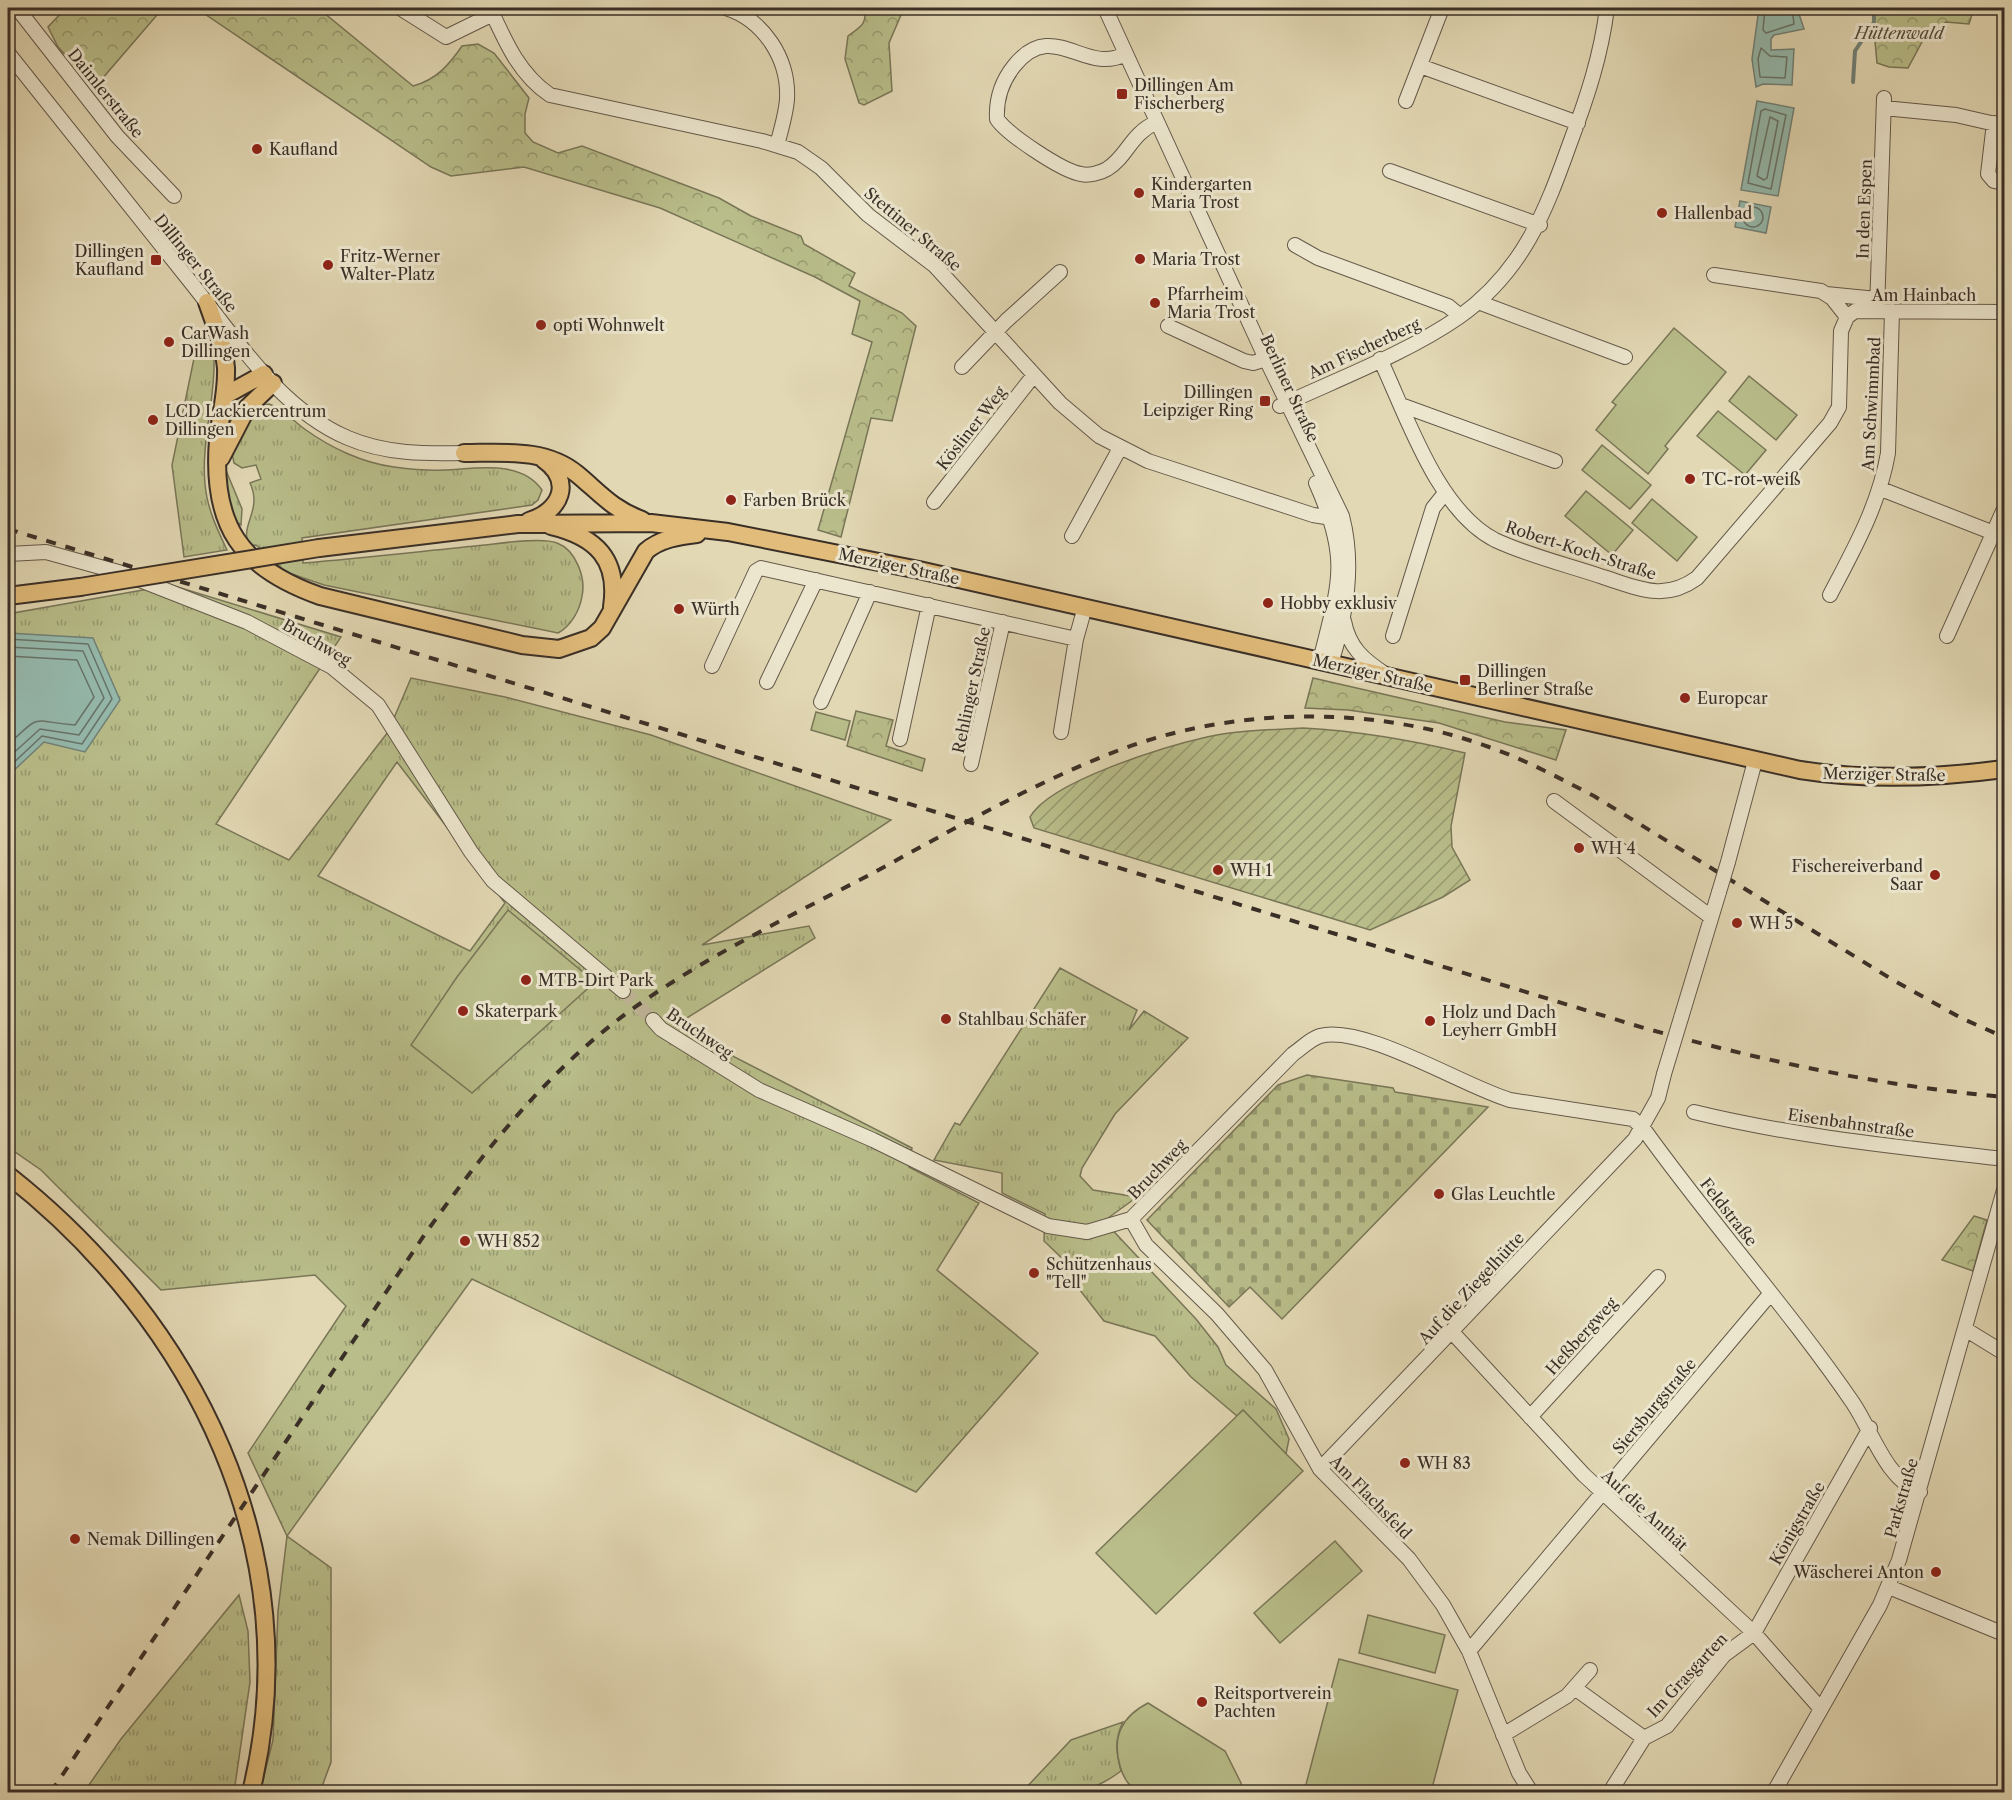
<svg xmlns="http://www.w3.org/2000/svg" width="2012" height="1800" viewBox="0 0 2012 1800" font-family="'Libre Caslon Text',serif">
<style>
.grass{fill:url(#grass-tufts);stroke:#797658;stroke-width:1.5;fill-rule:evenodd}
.forest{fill:url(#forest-crowns);stroke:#797658;stroke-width:1.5}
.cemetery{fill:url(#cemetery-stones);stroke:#797658;stroke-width:1.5}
.garden{fill:url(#garden-furrows);stroke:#797658;stroke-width:1.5}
.pitch{fill:#b8bd89;stroke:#797658;stroke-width:1.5}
.water{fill:#95baae;stroke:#718278;stroke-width:1.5}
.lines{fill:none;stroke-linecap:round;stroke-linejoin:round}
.shore{stroke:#68746a;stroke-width:1.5}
.stream{stroke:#718278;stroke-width:4}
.minor-tunnel{stroke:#c0b698;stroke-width:14;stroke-dasharray:14 7;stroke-linecap:butt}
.minor-casing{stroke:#64594a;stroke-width:16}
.major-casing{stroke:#3a2f27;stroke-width:20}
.minor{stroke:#ece6ce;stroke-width:14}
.major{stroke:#e1bc7a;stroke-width:16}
.rail{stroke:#3a2f27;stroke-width:4;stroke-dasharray:10 10;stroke-linecap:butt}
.minor-bridge-casing{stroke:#64594a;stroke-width:16;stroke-linecap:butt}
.major-bridge-casing{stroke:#3a2f27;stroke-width:20;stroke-linecap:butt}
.minor-bridge{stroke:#ece6ce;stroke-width:14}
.major-bridge{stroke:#e1bc7a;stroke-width:16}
.poi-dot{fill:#8f2418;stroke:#ece6ce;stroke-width:2}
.labels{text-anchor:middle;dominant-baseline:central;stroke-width:6;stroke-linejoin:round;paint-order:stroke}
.park-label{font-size:16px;font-style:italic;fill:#534b3b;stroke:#ece6ce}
.poi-label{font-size:16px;fill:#3a2f27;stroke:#ece6ce;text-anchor:start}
.street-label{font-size:16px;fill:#3a2f27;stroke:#ece6ce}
</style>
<defs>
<pattern id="grass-tufts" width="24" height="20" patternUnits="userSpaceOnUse" patternTransform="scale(1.5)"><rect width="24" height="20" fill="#b8bd89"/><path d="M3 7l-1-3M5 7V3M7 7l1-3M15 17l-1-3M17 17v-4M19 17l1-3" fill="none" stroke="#979a70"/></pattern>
<pattern id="forest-crowns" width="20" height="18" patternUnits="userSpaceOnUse" patternTransform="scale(1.5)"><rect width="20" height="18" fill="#b8bd89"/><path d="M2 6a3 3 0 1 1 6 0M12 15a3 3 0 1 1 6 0" fill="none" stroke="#979a70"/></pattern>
<pattern id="cemetery-stones" width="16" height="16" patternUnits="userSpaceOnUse" patternTransform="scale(1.5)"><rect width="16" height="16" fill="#b8bd89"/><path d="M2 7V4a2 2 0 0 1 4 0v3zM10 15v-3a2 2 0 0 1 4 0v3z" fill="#979a70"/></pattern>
<pattern id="garden-furrows" width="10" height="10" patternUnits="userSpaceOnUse" patternTransform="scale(1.5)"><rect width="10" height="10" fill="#b8bd89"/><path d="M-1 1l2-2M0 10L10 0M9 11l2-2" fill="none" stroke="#979a70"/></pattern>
</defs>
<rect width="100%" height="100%" fill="#e2d8b4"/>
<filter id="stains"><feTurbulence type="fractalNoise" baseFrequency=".00333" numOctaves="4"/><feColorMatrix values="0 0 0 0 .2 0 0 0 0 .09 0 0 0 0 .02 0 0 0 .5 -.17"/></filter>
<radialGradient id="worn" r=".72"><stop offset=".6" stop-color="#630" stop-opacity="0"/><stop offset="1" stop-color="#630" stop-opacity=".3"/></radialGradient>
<!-- grass -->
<path class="grass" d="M 198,339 L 214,360 C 215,402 201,443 205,484 C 207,508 217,529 227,550 L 184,557 L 172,465 Z
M 269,404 C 283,408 294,422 306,430 C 331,448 363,463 394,467 C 409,469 428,471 444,470 C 475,469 521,459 542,490 L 538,500 L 532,505 L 302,538 L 303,563 C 364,558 424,551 485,545 C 502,543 542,537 557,543 C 576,550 586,578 582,596 C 580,610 571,626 558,633 L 324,585 L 286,572 L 256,545 L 249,546 C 239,525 263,511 250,483 L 261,479 L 256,465 L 242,468 L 234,463 L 231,448 L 258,406 Z
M 225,468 L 242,509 L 241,525 C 227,517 225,483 225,468 Z
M 171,585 L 341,637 L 216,824 L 289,860 L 388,732 L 411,678 L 505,697 L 651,735 L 891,820 L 702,945 L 809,926 L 815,938 L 674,1026 L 912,1148 L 909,1167 L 979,1203 L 937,1270 L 1038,1353 L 916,1492 L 472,1279 L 287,1536 L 331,1568 L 331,1762 L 320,1792 L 260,1792 L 273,1740 L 278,1611 L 287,1536 L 248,1453 L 346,1306 L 315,1275 L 161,1290 L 41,1170 L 8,1147 L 8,614 ZM 397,762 L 505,903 L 470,951 L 318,876 Z
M 1060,968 L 1137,1010 L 1129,1030 L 1144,1011 L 1188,1038 L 1115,1114 L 1082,1168 L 1080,1176 L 1093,1190 L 1137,1197 L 1104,1221 L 1196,1319 L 1218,1347 L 1226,1365 L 1276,1409 L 1289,1439 L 1286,1454 L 1243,1410 L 1237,1416 L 1191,1377 L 1155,1336 L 1104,1321 L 1072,1280 L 1067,1263 L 1044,1241 L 1045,1214 L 1002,1193 L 1002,1173 L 934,1160 L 955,1123 L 960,1125 Z
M 239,1595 L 248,1631 L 250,1682 L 234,1792 L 84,1792 L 121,1739 Z
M 1123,1722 C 1114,1740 1116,1752 1121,1771 C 1085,1798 1065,1792 1022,1792 L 1071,1740 Z"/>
<!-- forest -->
<path class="forest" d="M 66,8 L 163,8 L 95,87 L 58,47 L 48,27 Z
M 196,8 L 318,8 L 413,86 C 436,80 449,65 462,46 L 478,44 L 494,53 L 529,98 L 525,114 L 525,133 L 533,142 L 558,153 L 582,146 L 719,198 L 751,216 L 801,236 L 804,244 L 855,273 L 849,286 L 902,313 L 916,326 L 892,421 L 871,418 L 841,537 L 818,530 L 872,342 L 852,334 L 860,301 L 815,277 L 660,208 L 524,167 L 451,176 L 431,167 Z
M 864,8 L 904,8 L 889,43 L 892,91 L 864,105 L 859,103 L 845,59 L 848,36 C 860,27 868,24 864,8 Z
M 1872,8 L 1974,8 L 1969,24 L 1946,22 L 1923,40 L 1908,68 L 1889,67 L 1877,63 Z
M 1313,678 L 1505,722 L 1566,730 L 1556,760 L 1439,723 L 1348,710 L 1305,708 Z
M 856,711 L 893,720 L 886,746 L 925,759 L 922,771 L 847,746 Z
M 1974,1216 L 1987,1220 L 1973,1271 L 1942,1260 Z"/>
<!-- cemetery -->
<path class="cemetery" d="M 1307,1075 L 1393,1088 L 1395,1092 L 1488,1107 L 1282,1319 L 1250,1287 L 1229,1307 L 1147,1220 L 1278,1085 Z"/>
<!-- garden -->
<path class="garden" d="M 1303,728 C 1358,731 1411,740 1465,753 L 1451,826 L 1452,847 L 1470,880 L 1443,897 L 1370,930 L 1034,828 L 1030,817 C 1050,781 1167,746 1207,737 C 1238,730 1271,730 1303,728 Z"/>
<!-- pitch -->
<path class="pitch" d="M 1674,328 L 1726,372 L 1665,446 L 1668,449 L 1648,474 L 1596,430 L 1616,405 L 1612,402 Z
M 1749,376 L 1797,415 L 1776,440 L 1729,401 Z
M 1718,411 L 1766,450 L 1745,475 L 1697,436 Z
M 1602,445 L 1651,485 L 1630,509 L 1582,470 Z
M 1586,491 L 1633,530 L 1612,555 L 1565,516 Z
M 1652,499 L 1697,537 L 1677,561 L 1632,523 Z
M 816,712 L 850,721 L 845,740 L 811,730 Z
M 508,910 L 595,982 L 472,1093 L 411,1045 L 457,977 Z
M 1243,1410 L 1303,1471 L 1156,1614 L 1096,1553 Z
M 1335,1541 L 1362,1571 L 1280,1643 L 1254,1613 Z
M 1368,1615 L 1445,1635 L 1435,1673 L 1359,1653 Z
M 1339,1659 L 1458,1690 L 1431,1792 L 1304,1792 Z
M 1148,1703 L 1225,1751 L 1241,1783 L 1241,1792 L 1139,1792 C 1129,1787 1123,1777 1120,1766 C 1112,1737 1121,1717 1148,1703 Z"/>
<!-- water -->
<path class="water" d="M 1759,8 L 1797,8 L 1804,29 L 1774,35 L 1771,39 L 1771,50 L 1794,49 L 1792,85 L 1763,84 L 1756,87 L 1752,59 Z
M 1757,101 L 1794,108 L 1778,196 L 1741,190 Z
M 1740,201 L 1771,207 L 1766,233 L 1735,227 Z
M 8,633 L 93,638 L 120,700 L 85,752 L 44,742 L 8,776 Z"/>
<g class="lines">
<!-- shore -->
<path class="shore" d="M 1765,8 L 1763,30 L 1766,33 L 1794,24 L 1792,8
M 1761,48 L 1770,56 L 1787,57 L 1785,78 L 1760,77 L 1758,59 Z
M 1765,109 L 1786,115 L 1771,189 L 1748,183 L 1761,111 Z
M 1770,117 L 1778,121 L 1767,178 L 1764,180 L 1757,176 Z
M1743 217a10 10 0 1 1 20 0a10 10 0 1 1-20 0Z
M 8,639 L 88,644 L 112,699 L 82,744 L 42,736 L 8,768
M 8,647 L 83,651 L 104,698 L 79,735 L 40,729 L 8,758
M 8,656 L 77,660 L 94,697 L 75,725 C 31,722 43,711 8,745"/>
<!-- stream -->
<path class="stream" d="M 1853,82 L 1855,51 L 1874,22 L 1874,8"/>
<!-- minor-tunnel -->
<path class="minor-tunnel" d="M 623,991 L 653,1020"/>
<!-- minor casing -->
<g class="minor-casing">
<path id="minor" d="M 17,8 L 117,136 L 174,196
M 400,8 L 446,37 L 493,14
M 490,8 C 505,41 519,74 550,95 L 762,141 L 798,152 L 821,168 L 868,215 L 935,266 L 1060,403 L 1099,436 L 1148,461 L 1313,515 L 1332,518 L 1342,516
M 726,8 C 764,20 789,59 787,99 C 786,114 781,130 777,145
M 1105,8 L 1266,359 L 1342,516 C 1355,566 1346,615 1331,664
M 8,53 C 68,128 128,204 189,280 C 235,337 278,408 348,438 C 385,454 426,454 464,453
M 1125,54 C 1085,76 1053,17 1014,66 C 1002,81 996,100 997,119 C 1007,134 1062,171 1081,174 C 1089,176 1100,173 1107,169 C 1128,156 1130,134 1157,122
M 1420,66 L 1578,123
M 1406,101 L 1442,8
M 1884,108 L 1956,115 L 2004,126
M 1994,123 L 1988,174 L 1994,181 L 2004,183
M 1390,171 L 1540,225
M 1295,245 L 1318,258 L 1448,306 L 1460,316
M 1714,275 L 1821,291 L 1832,298 L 1847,317
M 1826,294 L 1877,299
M 1478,302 L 1625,357
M 1877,310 L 1884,98
M 1168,326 L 1244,361 L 1253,363 L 1266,359
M 1380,359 C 1407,416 1437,510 1495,540 C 1529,556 1568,565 1603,577 C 1638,588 1664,602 1697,578 L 1830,423 L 1839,407 L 1841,331 L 1847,317 L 1855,311 L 2004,312
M 962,367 L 1006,321 L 1060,272
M 1401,405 L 1555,461
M 1280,406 C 1338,379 1407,353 1459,317 C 1523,271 1545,213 1570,143 C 1587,98 1601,56 1607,8
M 1316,483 C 1351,561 1339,583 1320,661
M 1881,489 L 2004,537
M 934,502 L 1034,375
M 1072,536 L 1120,448
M 8,554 L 46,552 L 122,573 L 247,622 L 332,667 L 378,705 L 471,852 L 493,881 L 623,991
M 1830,595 C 1854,549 1879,505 1888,453 L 1892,311
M 1344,621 C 1349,648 1364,660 1385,674
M 1393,636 L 1433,508 L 1445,493
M 1947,636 L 2004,509
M 712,666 L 756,571 L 761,568 L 1076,639
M 767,682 L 816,580
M 821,702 L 870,592
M 1061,732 L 1076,639 L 1085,607
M 900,739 L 929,605
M 971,764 L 1003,622
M 1554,801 L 1711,917
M 1728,862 L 1755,761
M 1681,1018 L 1719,892
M 653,1020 L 661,1029 L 759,1090 L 873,1140 L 1048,1226 L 1087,1232 L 1131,1219 L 1293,1054 C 1302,1048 1310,1039 1320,1036 C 1364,1024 1465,1087 1510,1100 L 1633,1119 L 1643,1128 C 1710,1222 1788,1308 1853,1403 C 1873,1433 1886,1479 1920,1492
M 1694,1112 C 1796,1137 1900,1147 2004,1159
M 1131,1219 L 1146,1245 L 1217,1314 L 1265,1370 L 1320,1469 L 1409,1559 L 1443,1605 L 1469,1651 L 1519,1773 L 1531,1792
M 1965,1329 L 2004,1353
M 1452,1332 L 1584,1475 L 1754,1633 L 1820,1708
M 1530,1417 L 1658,1277
M 1320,1469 L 1635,1139 L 1658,1098 L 1664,1074
M 1889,1587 L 2004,1634
M 1469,1651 L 1771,1293
M 1576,1689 L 1644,1738
M 1503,1735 L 1567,1696 L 1590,1670
M 1610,1792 L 1644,1738 L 1667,1726 L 1724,1655 L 1754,1633 L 1870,1428
M 1774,1792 L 1880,1605 L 1899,1560 L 2004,1190"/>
</g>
<!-- major casing -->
<g class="major-casing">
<path id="major" d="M 207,302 C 214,323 224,345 226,368 C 227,393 220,416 218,440 C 211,526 241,568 320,596 L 522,645 L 559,649 L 591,638 L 602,628 L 646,551 C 660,539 679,536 697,534
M 226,395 L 264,374
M 464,453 C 503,453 546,448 577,474 C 600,493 612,509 642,520
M 221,458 L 247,408 L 273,383
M 529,521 C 561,511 574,481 543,459
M 551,526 C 597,537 619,560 612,607
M 319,548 L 518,524 L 651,523 L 728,532 L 919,570 L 1800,770 C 1869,781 1936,778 2004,769
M 8,596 L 80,587
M 8,1175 C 195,1322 310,1552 251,1792"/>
</g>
<!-- minor -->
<use href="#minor" class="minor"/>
<!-- major -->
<use href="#major" class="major"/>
<!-- rail -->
<path class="rail" d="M 8,529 L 1644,1028 C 1763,1061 1881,1086 2004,1097
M 51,1792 L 425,1234 C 485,1150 547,1071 631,1010 C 706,956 791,916 873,873 C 954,829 1035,782 1122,749 C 1236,707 1375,705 1489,747 C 1526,760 1559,778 1594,796 L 1893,980 L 1961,1018 L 2004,1037"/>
<!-- minor-bridge casing -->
<g class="minor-bridge-casing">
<path id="minor-bridge" d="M 1719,892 L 1728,862
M 1664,1074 L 1681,1018"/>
</g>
<!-- major-bridge casing -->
<g class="major-bridge-casing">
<path id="major-bridge" d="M 80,587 L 319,548"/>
</g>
<!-- minor-bridge -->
<use href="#minor-bridge" class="minor-bridge"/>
<!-- major-bridge -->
<use href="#major-bridge" class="major-bridge"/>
</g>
<!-- markers -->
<g class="poi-dot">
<rect x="1116" y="88" width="12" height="12" rx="3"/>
<circle cx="257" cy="149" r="6"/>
<circle cx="1139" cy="193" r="6"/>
<circle cx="1662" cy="213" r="6"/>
<circle cx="1140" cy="259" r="6"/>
<rect x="150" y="254" width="12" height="12" rx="3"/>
<circle cx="328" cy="265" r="6"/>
<circle cx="1155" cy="303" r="6"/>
<circle cx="541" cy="325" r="6"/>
<circle cx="169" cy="342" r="6"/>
<rect x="1259" y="395" width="12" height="12" rx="3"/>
<circle cx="153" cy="420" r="6"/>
<circle cx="1690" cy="479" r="6"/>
<circle cx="731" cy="500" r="6"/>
<circle cx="1268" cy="603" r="6"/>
<circle cx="679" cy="609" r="6"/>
<rect x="1459" y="674" width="12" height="12" rx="3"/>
<circle cx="1685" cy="698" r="6"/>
<circle cx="1579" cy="848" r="6"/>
<circle cx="1218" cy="870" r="6"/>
<circle cx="1935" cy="875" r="6"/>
<circle cx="1737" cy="923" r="6"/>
<circle cx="526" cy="980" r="6"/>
<circle cx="463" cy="1011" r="6"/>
<circle cx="946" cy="1019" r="6"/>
<circle cx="1430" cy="1021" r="6"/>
<circle cx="1439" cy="1194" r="6"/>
<circle cx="465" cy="1241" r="6"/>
<circle cx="1034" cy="1273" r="6"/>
<circle cx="1405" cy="1463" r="6"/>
<circle cx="75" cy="1539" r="6"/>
<circle cx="1936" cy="1572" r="6"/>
<circle cx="1202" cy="1702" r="6"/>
</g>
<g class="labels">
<!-- park labels -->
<g class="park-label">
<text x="1899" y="33">Hüttenwald</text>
</g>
<!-- poi labels -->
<g class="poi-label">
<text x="1134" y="85">Dillingen Am<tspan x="1134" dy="18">Fischerberg</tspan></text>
<text x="269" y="149">Kaufland</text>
<text x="1151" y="184">Kindergarten<tspan x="1151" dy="18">Maria Trost</tspan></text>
<text x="1674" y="213">Hallenbad</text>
<text x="144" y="251" text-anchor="end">Dillingen<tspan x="144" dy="18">Kaufland</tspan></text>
<text x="340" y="256">Fritz-Werner<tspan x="340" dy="18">Walter-Platz</tspan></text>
<text x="1152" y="259">Maria Trost</text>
<text x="1167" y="294">Pfarrheim<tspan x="1167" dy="18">Maria Trost</tspan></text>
<text x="553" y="325">opti Wohnwelt</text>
<text x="181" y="333">CarWash<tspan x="181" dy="18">Dillingen</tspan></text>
<text x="1253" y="392" text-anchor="end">Dillingen<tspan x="1253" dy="18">Leipziger Ring</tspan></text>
<text x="165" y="411">LCD Lackiercentrum<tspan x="165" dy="18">Dillingen</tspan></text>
<text x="1702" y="479">TC-rot-weiß</text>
<text x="743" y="500">Farben Brück</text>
<text x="1280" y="603">Hobby exklusiv</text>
<text x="691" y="609">Würth</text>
<text x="1477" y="671">Dillingen<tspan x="1477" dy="18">Berliner Straße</tspan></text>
<text x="1697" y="698">Europcar</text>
<text x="1591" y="848">WH 4</text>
<text x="1923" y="866" text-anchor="end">Fischereiverband<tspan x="1923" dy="18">Saar</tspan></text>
<text x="1230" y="870">WH 1</text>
<text x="1749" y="923">WH 5</text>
<text x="538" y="980">MTB-Dirt Park</text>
<text x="475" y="1011">Skaterpark</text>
<text x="1442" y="1012">Holz und Dach<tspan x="1442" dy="18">Leyherr GmbH</tspan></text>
<text x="958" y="1019">Stahlbau Schäfer</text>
<text x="1451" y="1194">Glas Leuchtle</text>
<text x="477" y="1241">WH 852</text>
<text x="1046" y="1264">Schützenhaus<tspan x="1046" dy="18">"Tell"</tspan></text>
<text x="1417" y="1463">WH 83</text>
<text x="87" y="1539">Nemak Dillingen</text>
<text x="1924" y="1572" text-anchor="end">Wäscherei Anton</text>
<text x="1214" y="1693">Reitsportverein<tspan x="1214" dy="18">Pachten</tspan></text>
</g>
<!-- street labels -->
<g class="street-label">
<text transform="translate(106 93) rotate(51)">Daimlerstraße</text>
<text transform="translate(1864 209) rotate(-88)">In den Espen</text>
<text transform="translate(913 229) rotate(40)">Stettiner Straße</text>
<text transform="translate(196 263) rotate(51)">Dillinger Straße</text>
<text x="1924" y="295">Am Hainbach</text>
<text transform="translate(1364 348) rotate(-25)">Am Fischerberg</text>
<text transform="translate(1290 388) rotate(65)">Berliner Straße</text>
<text transform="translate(1871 404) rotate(-87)">Am Schwimmbad</text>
<text transform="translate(971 428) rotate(-52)">Kösliner Weg</text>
<text transform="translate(1581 550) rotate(18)">Robert-Koch-Straße</text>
<text transform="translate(899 566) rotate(12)">Merziger Straße</text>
<text transform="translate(317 642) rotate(30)">Bruchweg</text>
<text transform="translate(1373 673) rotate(13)">Merziger Straße</text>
<text transform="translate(971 690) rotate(-78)">Rehlinger Straße</text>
<text transform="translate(1884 774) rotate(1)">Merziger Straße</text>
<text transform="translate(700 1033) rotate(34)">Bruchweg</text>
<text transform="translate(1851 1123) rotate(8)">Eisenbahnstraße</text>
<text transform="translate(1157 1169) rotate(-46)">Bruchweg</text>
<text transform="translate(1729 1212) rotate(52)">Feldstraße</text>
<text transform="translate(1471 1288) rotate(-47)">Auf die Ziegelhütte</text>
<text transform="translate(1581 1336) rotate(-48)">Heßbergweg</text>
<text transform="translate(1654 1406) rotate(-50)">Siersburgstraße</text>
<text transform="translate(1371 1497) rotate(46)">Am Flachsfeld</text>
<text transform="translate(1901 1498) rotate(-74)">Parkstraße</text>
<text transform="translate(1645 1510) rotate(43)">Auf die Anthät</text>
<text transform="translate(1797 1523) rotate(-60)">Königstraße</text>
<text transform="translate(1687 1675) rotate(-47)">Im Grasgarten</text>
</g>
</g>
<!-- margin -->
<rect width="2012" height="1800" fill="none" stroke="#e2d8b4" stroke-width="30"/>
<rect x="9" y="9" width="1994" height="1782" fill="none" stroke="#3a2f27" stroke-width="3"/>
<rect x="15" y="15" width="1982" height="1770" fill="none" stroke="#3a2f27" stroke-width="1.5"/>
<rect width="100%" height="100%" filter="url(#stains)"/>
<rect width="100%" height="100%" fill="url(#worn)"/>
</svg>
